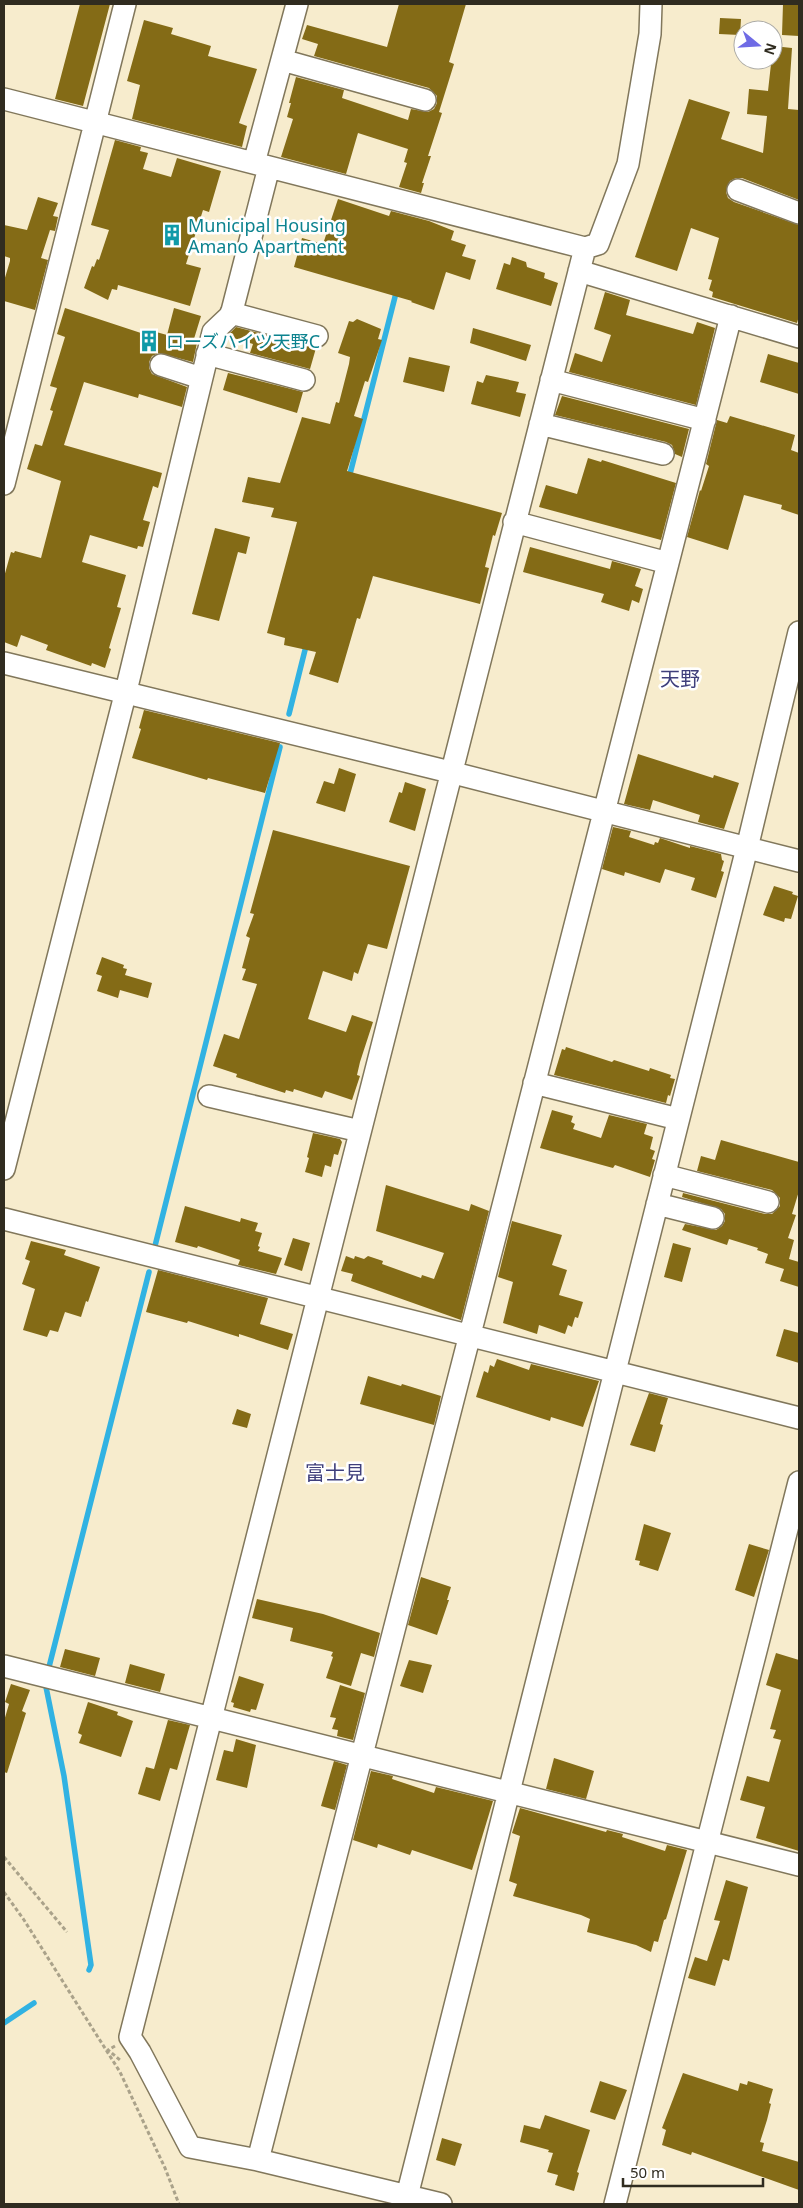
<svg xmlns="http://www.w3.org/2000/svg" width="803" height="2208" viewBox="0 0 803 2208" font-family="'Noto Sans','Noto Sans JP',sans-serif">
<style>
.lines{fill:none;stroke-linecap:round;stroke-linejoin:round}
.stream{stroke:#31b2e2;stroke-width:5.5}
.building{fill:#846b16}
.minor-casing{stroke:#81775b;stroke-width:24}
.path{stroke:#aaa28a;stroke-width:3;stroke-dasharray:4 2.5;stroke-linecap:butt}
.minor{stroke:#fff;stroke-width:21}
.labels{text-anchor:middle;dominant-baseline:central;stroke-width:5;stroke-linejoin:round;paint-order:stroke}
.culture-label{font-size:18px;fill:#0d838f;stroke:#fff;text-anchor:start}
.quarter-label{font-size:20px;fill:#3f3f7b;stroke:#fff}
</style>
<rect width="100%" height="100%" fill="#f7eccd"/>
<g class="lines">
<!-- stream -->
<path class="stream" d="M 349,478 L 397,289
M 289,714 L 307,642
M 155,1246 L 280,747
M 49,1667 L 149,1272
M 46,1687 L 64,1776 L 91,1965 L 89,1970
M 4,2023 L 34,2003"/>
</g>
<!-- building -->
<path class="building" d="M 80,4 L 110,4 L 83,106 L 55,99 Z
M 399,4 L 466,4 L 449,62 L 454,64 L 439,112 L 442,113 L 428,156 L 431,156 L 422,183 L 424,183 L 421,193 L 399,187 L 407,163 L 404,162 L 408,149 L 358,133 L 346,174 L 281,157 L 293,119 L 287,117 L 291,103 L 289,103 L 296,77 L 344,90 L 342,98 L 408,120 L 411,109 L 428,112 L 434,109 L 437,103 L 437,96 L 429,88 L 314,56 L 318,44 L 302,39 L 307,25 L 387,47 Z
M 783,4 L 799,4 L 799,36 L 782,35 Z
M 720,18 L 741,19 L 740,35 L 719,34 Z
M 144,20 L 173,28 L 171,34 L 211,46 L 208,56 L 257,69 L 239,123 L 247,126 L 242,147 L 132,119 L 140,85 L 127,81 Z
M 773,46 L 792,48 L 788,109 L 799,110 L 799,200 L 742,178 L 736,178 L 730,181 L 726,192 L 728,198 L 734,202 L 799,225 L 799,316 L 797,323 L 712,297 L 713,292 L 709,290 L 712,280 L 708,279 L 719,238 L 691,228 L 677,271 L 635,257 L 689,99 L 730,112 L 721,139 L 763,153 L 767,116 L 747,114 L 749,89 L 768,91 Z
M 115,140 L 141,147 L 140,151 L 148,153 L 143,169 L 171,177 L 177,158 L 221,171 L 209,212 L 203,210 L 186,264 L 201,268 L 190,306 L 118,285 L 117,290 L 112,289 L 108,300 L 84,288 L 92,266 L 94,267 L 97,259 L 99,260 L 109,230 L 91,225 Z
M 38,197 L 58,203 L 53,216 L 58,217 L 55,231 L 50,230 L 41,258 L 48,260 L 35,310 L 4,301 L 4,281 L 10,261 L 10,258 L 4,256 L 4,225 L 27,230 Z
M 338,199 L 389,216 L 391,211 L 429,221 L 454,231 L 451,240 L 466,245 L 462,256 L 476,260 L 470,280 L 446,272 L 434,310 L 411,302 L 412,301 L 294,267 L 302,238 L 323,244 Z
M 512,257 L 526,262 L 527,267 L 545,273 L 544,278 L 558,283 L 551,306 L 496,289 L 504,263 L 510,265 Z
M 605,292 L 630,300 L 626,315 L 693,334 L 697,322 L 715,328 L 696,405 L 569,372 L 575,353 L 602,362 L 611,335 L 594,329 Z
M 65,308 L 147,335 L 149,330 L 167,335 L 174,308 L 201,316 L 193,342 L 197,343 L 193,362 L 159,353 L 152,356 L 149,362 L 149,368 L 152,374 L 187,387 L 182,407 L 139,394 L 138,398 L 84,382 L 64,445 L 162,473 L 158,488 L 153,486 L 143,520 L 150,522 L 143,547 L 138,546 L 137,549 L 90,535 L 82,562 L 126,575 L 117,607 L 121,608 L 109,648 L 111,649 L 105,668 L 92,663 L 91,666 L 46,650 L 48,645 L 21,635 L 17,647 L 4,642 L 4,577 L 11,552 L 14,553 L 15,551 L 41,558 L 61,481 L 27,469 L 35,444 L 42,446 L 53,411 L 50,410 L 57,388 L 50,386 L 65,337 L 57,334 Z
M 357,319 L 381,329 L 378,339 L 382,340 L 368,382 L 365,381 L 354,416 L 363,419 L 347,471 L 502,513 L 495,536 L 493,535 L 485,567 L 489,568 L 480,604 L 373,576 L 360,619 L 357,618 L 338,683 L 309,674 L 316,652 L 284,645 L 285,638 L 267,633 L 297,522 L 271,517 L 274,508 L 242,502 L 248,477 L 280,483 L 302,417 L 330,424 L 336,402 L 339,403 L 349,364 L 350,357 L 338,353 L 349,321 L 353,322 Z
M 236,327 L 316,348 L 310,369 L 250,353 L 253,344 L 227,336 Z
M 473,328 L 531,345 L 526,361 L 470,343 Z
M 768,354 L 799,363 L 799,394 L 760,382 Z
M 409,357 L 450,366 L 444,392 L 403,382 Z
M 228,373 L 303,392 L 297,413 L 223,390 Z
M 486,375 L 519,382 L 516,392 L 526,394 L 520,417 L 471,404 L 477,381 L 483,383 Z
M 562,396 L 689,429 L 682,457 L 675,454 L 672,445 L 666,442 L 555,415 Z
M 730,416 L 795,435 L 791,450 L 799,453 L 799,515 L 781,509 L 782,505 L 744,495 L 728,550 L 687,537 L 700,490 L 701,491 L 709,466 L 706,464 L 717,420 L 727,423 Z
M 588,458 L 601,462 L 602,460 L 676,483 L 661,540 L 539,507 L 546,485 L 577,494 Z
M 215,528 L 250,537 L 246,554 L 238,552 L 219,621 L 192,614 Z
M 530,547 L 610,569 L 612,561 L 641,569 L 635,586 L 643,589 L 639,603 L 632,600 L 629,611 L 601,602 L 604,594 L 523,572 Z
M 144,710 L 280,743 L 265,793 L 208,778 L 207,780 L 132,758 L 141,729 L 139,728 Z
M 638,754 L 713,778 L 714,775 L 739,783 L 724,829 L 698,822 L 700,815 L 653,800 L 650,810 L 624,804 Z
M 339,768 L 356,774 L 345,812 L 316,803 L 324,781 L 334,784 Z
M 405,782 L 426,789 L 415,831 L 389,822 L 399,792 L 402,793 Z
M 613,827 L 631,831 L 629,837 L 654,845 L 655,842 L 658,843 L 660,838 L 690,848 L 690,846 L 721,854 L 722,860 L 724,861 L 721,871 L 724,872 L 716,898 L 691,890 L 695,878 L 665,869 L 660,883 L 625,872 L 624,876 L 602,869 Z
M 273,830 L 410,866 L 387,949 L 368,944 L 358,974 L 354,972 L 352,981 L 323,971 L 308,1019 L 346,1032 L 352,1015 L 373,1022 L 360,1062 L 357,1075 L 360,1076 L 352,1100 L 325,1091 L 322,1098 L 294,1089 L 293,1092 L 286,1090 L 285,1093 L 236,1077 L 237,1074 L 213,1066 L 224,1034 L 239,1039 L 257,984 L 242,980 L 246,969 L 242,968 L 250,938 L 246,936 L 254,914 L 250,913 Z
M 774,886 L 793,892 L 792,894 L 798,896 L 791,919 L 785,918 L 784,922 L 763,915 Z
M 102,957 L 124,965 L 123,968 L 127,969 L 125,975 L 152,983 L 148,998 L 120,990 L 118,998 L 97,991 L 102,976 L 96,974 Z
M 566,1047 L 612,1062 L 614,1060 L 649,1071 L 650,1068 L 671,1075 L 670,1078 L 675,1079 L 670,1096 L 668,1095 L 666,1103 L 554,1075 L 562,1049 L 565,1050 Z
M 552,1110 L 573,1116 L 571,1122 L 575,1124 L 573,1129 L 601,1138 L 609,1115 L 647,1124 L 644,1134 L 653,1137 L 650,1149 L 655,1151 L 652,1159 L 655,1160 L 650,1177 L 615,1165 L 613,1168 L 540,1148 Z
M 313,1133 L 340,1139 L 342,1142 L 338,1155 L 334,1154 L 331,1167 L 325,1165 L 322,1177 L 305,1172 L 309,1158 L 307,1157 Z
M 721,1140 L 799,1162 L 799,1191 L 792,1214 L 796,1215 L 788,1238 L 794,1240 L 789,1259 L 799,1262 L 799,1287 L 780,1281 L 784,1269 L 765,1263 L 768,1254 L 757,1250 L 758,1248 L 729,1239 L 727,1245 L 682,1230 L 685,1224 L 716,1230 L 722,1226 L 725,1221 L 725,1214 L 721,1209 L 682,1197 L 683,1193 L 765,1214 L 772,1214 L 780,1206 L 780,1198 L 772,1190 L 697,1171 L 701,1156 L 715,1160 Z
M 386,1185 L 469,1211 L 471,1204 L 489,1211 L 461,1320 L 351,1281 L 353,1274 L 341,1271 L 346,1256 L 354,1259 L 355,1256 L 364,1259 L 368,1256 L 383,1261 L 382,1264 L 421,1278 L 422,1275 L 434,1279 L 444,1253 L 376,1231 Z
M 185,1206 L 240,1222 L 241,1218 L 258,1223 L 255,1231 L 262,1233 L 258,1246 L 260,1247 L 258,1251 L 282,1258 L 276,1274 L 238,1265 L 240,1260 L 198,1246 L 197,1248 L 175,1242 Z
M 512,1221 L 562,1235 L 552,1265 L 567,1270 L 559,1295 L 583,1302 L 578,1318 L 575,1317 L 572,1327 L 568,1325 L 565,1334 L 539,1325 L 537,1334 L 503,1323 L 513,1282 L 498,1277 Z
M 293,1238 L 310,1243 L 302,1271 L 284,1265 Z
M 31,1241 L 66,1250 L 64,1255 L 100,1267 L 88,1302 L 86,1301 L 81,1317 L 65,1312 L 58,1332 L 50,1330 L 47,1337 L 23,1330 L 35,1289 L 22,1284 L 30,1261 L 25,1259 Z
M 673,1243 L 691,1248 L 682,1282 L 664,1277 Z
M 158,1270 L 268,1298 L 260,1324 L 293,1334 L 288,1350 L 239,1334 L 239,1337 L 188,1321 L 187,1323 L 146,1312 Z
M 784,1329 L 799,1333 L 799,1363 L 776,1356 Z
M 497,1359 L 529,1370 L 531,1364 L 599,1381 L 583,1427 L 551,1417 L 550,1421 L 476,1397 L 484,1371 L 488,1373 L 490,1365 L 494,1367 Z
M 368,1376 L 401,1386 L 402,1384 L 441,1396 L 434,1425 L 360,1404 Z
M 649,1393 L 668,1398 L 660,1424 L 663,1425 L 655,1452 L 630,1445 Z
M 237,1409 L 251,1414 L 247,1428 L 232,1424 Z
M 644,1524 L 671,1533 L 658,1571 L 639,1565 L 640,1561 L 635,1560 Z
M 749,1544 L 769,1550 L 754,1597 L 735,1590 Z
M 421,1577 L 451,1587 L 447,1600 L 449,1600 L 437,1635 L 408,1625 Z
M 257,1599 L 323,1614 L 380,1633 L 374,1657 L 361,1653 L 351,1686 L 326,1678 L 333,1657 L 331,1656 L 333,1652 L 290,1641 L 293,1628 L 252,1618 Z
M 65,1649 L 100,1658 L 95,1676 L 60,1667 Z
M 776,1653 L 799,1660 L 799,1851 L 756,1838 L 765,1807 L 740,1800 L 747,1776 L 769,1782 L 781,1740 L 773,1738 L 776,1730 L 770,1729 L 781,1690 L 766,1685 Z
M 409,1660 L 432,1665 L 423,1693 L 400,1686 Z
M 130,1664 L 165,1674 L 160,1692 L 125,1683 Z
M 239,1676 L 264,1684 L 256,1710 L 251,1709 L 250,1712 L 233,1707 L 234,1703 L 231,1702 Z
M 11,1684 L 30,1690 L 22,1711 L 26,1713 L 7,1773 L 4,1772 L 4,1721 L 9,1704 L 5,1702 Z
M 340,1685 L 365,1693 L 353,1740 L 337,1736 L 338,1730 L 332,1729 L 336,1718 L 330,1717 Z
M 88,1702 L 118,1712 L 117,1715 L 133,1721 L 121,1757 L 79,1743 L 82,1735 L 78,1733 Z
M 168,1720 L 190,1725 L 177,1770 L 170,1768 L 160,1801 L 138,1794 L 146,1767 L 154,1769 Z
M 236,1739 L 256,1745 L 247,1788 L 216,1780 L 224,1750 L 233,1752 Z
M 554,1758 L 594,1771 L 586,1799 L 546,1789 Z
M 334,1761 L 347,1765 L 335,1810 L 321,1806 Z
M 371,1771 L 393,1776 L 392,1779 L 434,1793 L 436,1787 L 493,1801 L 472,1870 L 412,1850 L 410,1855 L 378,1844 L 377,1848 L 353,1840 Z
M 520,1808 L 606,1832 L 607,1830 L 623,1834 L 622,1837 L 665,1851 L 667,1845 L 687,1850 L 666,1919 L 664,1920 L 658,1942 L 654,1941 L 651,1952 L 636,1945 L 587,1932 L 590,1919 L 581,1915 L 513,1896 L 517,1884 L 509,1881 L 520,1836 L 512,1833 Z
M 726,1880 L 748,1887 L 729,1961 L 723,1959 L 715,1986 L 688,1978 L 695,1957 L 707,1961 L 720,1921 L 714,1920 Z
M 683,2073 L 738,2091 L 740,2083 L 747,2085 L 748,2081 L 773,2089 L 769,2103 L 771,2104 L 767,2120 L 760,2142 L 764,2143 L 762,2151 L 799,2162 L 799,2190 L 692,2152 L 691,2155 L 662,2145 L 666,2130 L 662,2128 Z
M 600,2081 L 627,2090 L 615,2120 L 590,2112 Z
M 545,2115 L 590,2130 L 577,2172 L 579,2173 L 574,2191 L 555,2185 L 558,2175 L 547,2172 L 553,2153 L 548,2152 L 549,2150 L 520,2142 L 524,2125 L 540,2129 Z
M 442,2138 L 462,2144 L 455,2166 L 436,2160 Z"/>
<g class="lines">
<!-- minor casing -->
<g class="minor-casing">
<path id="minor" d="M 282,60 L 425,100
M 4,99 L 585,248 L 598,244 L 628,164 L 650,34 L 651,4
M 254,163 L 297,4
M 738,190 L 799,213
M 579,271 L 799,337
M 231,313 L 317,336
M 207,354 L 304,380
M 161,365 L 201,378
M 551,380 L 705,420
M 540,424 L 663,454
M 4,484 L 125,4
M 668,563 L 731,316
M 4,663 L 450,772 L 799,861
M 534,1083 L 678,1119
M 209,1096 L 360,1131
M 4,1169 L 126,691 L 213,332 L 231,315 L 269,167
M 664,1175 L 768,1202
M 657,1204 L 713,1218
M 4,1219 L 799,1418
M 4,1666 L 799,1865
M 258,2160 L 668,563 L 514,522
M 405,2204 L 747,848 L 799,632
M 441,2204 L 258,2160 L 190,2147 L 140,2052 L 130,2037 L 585,248
M 615,2204 L 799,1482"/>
</g>
<!-- path -->
<path class="path" d="M 4,1857 L 67,1932
M 4,1892 L 24,1920 L 120,2072 L 165,2168 L 179,2204
M 115,2046 L 108,2050 L 120,2060"/>
<!-- minor -->
<use href="#minor" class="minor"/>
</g>
<!-- icons -->
<defs>
<g id="building-bare" transform="scale(1.725)"><path d="M-4-6H4V6H1V3H-1V6H-4ZM-2.5-4.3h1.7v1.8h-1.7ZM.8-4.3h1.7v1.8H.8ZM-2.5-1h1.7V.8h-1.7ZM.8-1h1.7V.8H.8Z" fill="#0f9aa8" stroke="#fff" stroke-width="2.5" paint-order="stroke"/></g>
</defs>
<g fill-rule="evenodd">
<use href="#building-bare" x="172" y="235"/>
<use href="#building-bare" x="149" y="341"/>
</g>
<g class="labels">
<!-- culture labels -->
<g class="culture-label">
<text x="188" y="225">Municipal Housing<tspan x="188" dy="21">Amano Apartment</tspan></text>
<text x="166" y="341">ローズハイツ天野C</text>
</g>
<!-- quarter labels -->
<g class="quarter-label">
<text x="680" y="678">天野</text>
<text x="335" y="1472">富士見</text>
</g>
</g>
<!-- border -->
<rect width="803" height="2208" fill="none" stroke="#302c20" stroke-width="10"/>
<!-- north arrow -->
<g transform="translate(758 45) rotate(108)"><circle r="24" fill="#ffffff" stroke="#acaba6"/>
<path d="M0-4L9 19L0 12L-9 19Z" fill="#6f6be5"/>
<text y="-8" font-size="14" font-weight="bold" text-anchor="middle" fill="#302c20">N</text>
</g>
<!-- scale -->
<path d="M623 2178v8h140v-8" fill="none" stroke="#302c20" stroke-width="2.5"/>
<text x="630" y="2178" font-size="15" fill="#302c20" stroke="#ffffff" stroke-width="4" paint-order="stroke">50 m</text>
</svg>
